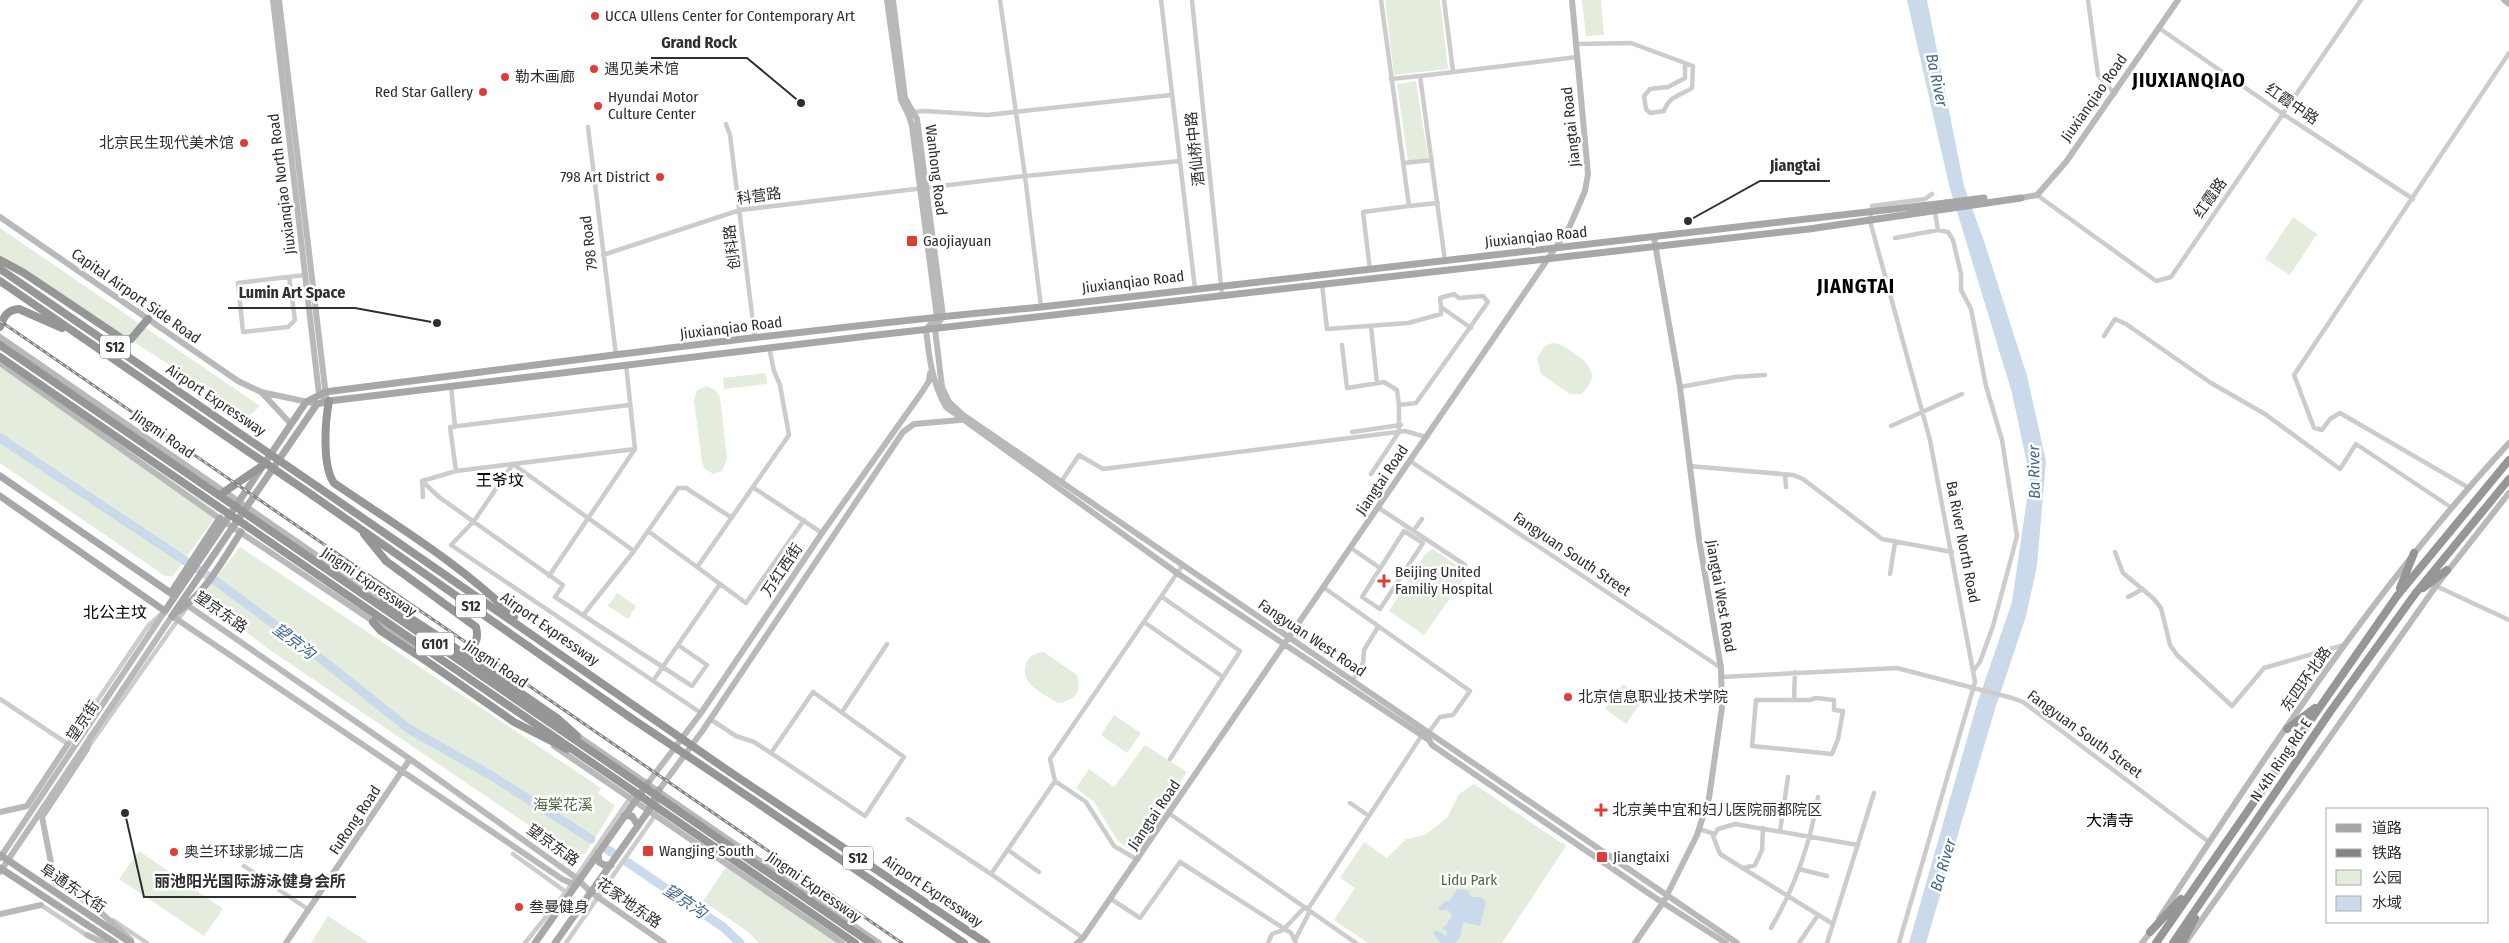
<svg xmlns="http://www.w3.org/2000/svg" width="2509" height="943" viewBox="0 0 2509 943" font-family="'Fira Sans Condensed','Noto Sans SC',sans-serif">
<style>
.green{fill:#e3ecdd}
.water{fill:#cadaeb}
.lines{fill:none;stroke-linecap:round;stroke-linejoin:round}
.river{stroke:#cadaeb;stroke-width:9}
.street{stroke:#ccc;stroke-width:4.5}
.secondary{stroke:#b9b9b9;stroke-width:6}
.primary{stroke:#a7a7a7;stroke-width:7}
.highway{stroke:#969696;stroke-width:8}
.rail-casing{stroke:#848484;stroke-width:3}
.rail{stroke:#fff;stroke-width:1;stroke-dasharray:4;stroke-linecap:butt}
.primary-bridge{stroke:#a7a7a7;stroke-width:7}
.highway-bridge{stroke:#969696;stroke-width:8}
.poi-dot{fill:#e13c36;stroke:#fff;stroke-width:2}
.labels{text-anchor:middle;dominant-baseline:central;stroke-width:5;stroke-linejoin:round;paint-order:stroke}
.shield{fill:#fff;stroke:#6d6d6d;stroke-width:1}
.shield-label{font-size:14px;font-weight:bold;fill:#2f2f2f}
.poi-label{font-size:15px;fill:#2f2f2f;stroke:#fff;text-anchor:start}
.street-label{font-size:15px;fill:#2f2f2f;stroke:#fff}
.park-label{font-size:15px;fill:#4d6a3d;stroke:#fff}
.water-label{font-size:16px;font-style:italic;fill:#3e678f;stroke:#fff}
.neighbourhood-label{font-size:16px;fill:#000;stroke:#fff}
.district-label{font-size:20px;font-weight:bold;letter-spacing:1px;fill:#000;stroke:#fff}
.leader{fill:none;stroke:#2f2f2f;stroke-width:2}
.callout-dot{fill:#2f2f2f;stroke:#fff;stroke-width:2}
.callout-label{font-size:16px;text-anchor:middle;font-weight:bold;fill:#2f2f2f;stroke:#fff;stroke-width:5;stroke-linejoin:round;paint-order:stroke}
</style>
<rect width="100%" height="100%" fill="#fff"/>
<!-- green -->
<path class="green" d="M 1385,0 L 1440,0 L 1448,69 L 1394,75 Z
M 1582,0 L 1601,0 L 1604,35 L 1586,36 Z
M 1416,81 L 1428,158 L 1408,161 L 1397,84 Z
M 2293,217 L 2317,234 L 2290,275 L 2265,259 Z
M 0,228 L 260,406 L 249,416 L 0,256 Z
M 1552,343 C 1562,344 1566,348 1574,353 C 1592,366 1600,377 1581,394 L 1570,394 L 1541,374 L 1537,358 L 1545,346 Z
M 0,362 L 217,511 L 217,514 L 173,576 L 165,576 L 0,463 Z
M 766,373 L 767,384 L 724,389 L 723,378 Z
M 706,386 L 715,390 L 720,397 L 727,459 L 722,471 L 713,474 L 704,468 L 702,462 L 694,401 L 697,390 Z
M 240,547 L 601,788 L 598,793 L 615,806 L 585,854 L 573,855 L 270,650 L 206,602 L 205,592 Z
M 1433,549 L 1468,573 L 1424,635 L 1389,611 L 1426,553 Z
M 617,593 L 636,606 L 628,619 L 608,606 Z
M 1044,652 L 1077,675 C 1082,692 1075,701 1058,703 C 1044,694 1019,684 1026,664 C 1029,655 1036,653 1044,652 Z
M 1623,684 L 1643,699 L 1626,724 L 1605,709 Z
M 1114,715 L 1141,733 L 1127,753 L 1101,735 Z
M 1145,745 L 1187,772 L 1132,851 L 1118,841 L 1094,802 L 1076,788 L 1089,769 L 1114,787 Z
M 1474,784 L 1566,846 L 1502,943 L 1368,943 L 1334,920 L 1355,888 L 1340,878 L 1364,842 L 1387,858 L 1406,839 L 1425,835 L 1447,818 L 1459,794 Z
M 139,851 L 223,909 L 204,936 L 119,879 Z
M 730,861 L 848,943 L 759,943 L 748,932 L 703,901 Z
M 328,916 L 369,943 L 311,943 Z"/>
<!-- water -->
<path class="water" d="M 1907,0 L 1927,0 L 1964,186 L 1985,244 L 2027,376 L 2046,461 L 2037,566 L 2026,616 L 1995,709 L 1926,943 L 1909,943 L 1977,704 L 2012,602 L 2030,478 L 2012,393 L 1949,185 Z
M 1457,889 L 1467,890 L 1472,897 L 1481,897 L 1486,902 L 1480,926 L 1463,922 L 1460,938 L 1455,943 L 1441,943 L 1433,933 L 1436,930 L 1447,936 L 1447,931 L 1442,928 L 1446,926 L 1452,915 L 1448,910 L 1439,910 L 1438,908 L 1445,901 L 1449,901 Z"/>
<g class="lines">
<!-- river -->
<path class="river" d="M 0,438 L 217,582 L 320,658 L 409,729 L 492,776 L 591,839
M 608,850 L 614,854
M 627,862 L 723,927 L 740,943"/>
<!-- street -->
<path class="street" d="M 1000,0 L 1025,176 L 1041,307
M 1161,0 L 1195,289
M 1192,0 L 1222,295
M 1381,0 L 1409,206 L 1438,203
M 1444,0 L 1453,71
M 2088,0 L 2098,75 L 2115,94
M 2159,28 L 2283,114 L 2413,199
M 1575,44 L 1631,43 L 1685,63 L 1685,78 L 1668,87 L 1650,89 L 1644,96 L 1646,109 L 1650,113 L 1664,111 C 1669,96 1680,96 1692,88 L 1693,66 L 1685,63
M 1420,76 L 1577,57
M 1391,79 L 1420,76 L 1445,261
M 914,112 L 925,111 L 987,115 L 1171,95
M 726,124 L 730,135 L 755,339
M 588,127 L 616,355
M 1404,163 L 1432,160
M 2037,195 L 2156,281 L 2171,277 L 2361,0
M 1935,212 L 1938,230
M 1895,238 L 1938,230 L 1948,232 L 1953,240 L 1961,274 L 1961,290 L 1971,309 L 1986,386 L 2002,440 L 2017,536 L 1993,626 L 1980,662 L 1974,670
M 603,255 L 740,210 L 1025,176 L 1180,161
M 1370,270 L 1363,212 L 1409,206
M 289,277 L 295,320 L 288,327 L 243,332 L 238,283 L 305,275
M 1322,284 L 1327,329 L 1408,323 L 1441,314 L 1441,307
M 1371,326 L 1377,383
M 2104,336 L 2115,319 L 2126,324 L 2211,383 L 2265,414 L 2340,469 L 2356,444 L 2452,508
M 1342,345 L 1347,388 L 1384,382 L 1397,390 L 1399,405
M 451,386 L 455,427
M 1680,387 L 1735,377 L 1765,375
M 1891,426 L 1962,394
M 1352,432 L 1401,425
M 1410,461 L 1721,668
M 1689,466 L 1793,475 L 1803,479 L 1882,539 L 1952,552
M 456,471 L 450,427 L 629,405
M 1371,474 L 1399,432 L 1399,405 L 1416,403 L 1488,302 L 1483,296 L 1459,298 L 1454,294 L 1440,298 L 1441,307 L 1471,328
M 1785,474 L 1786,487
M 422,481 L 439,497 L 563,585 L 555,597 L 692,686 L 707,665 L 678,645
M 1061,482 L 1079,455 L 1103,469 L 1405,431 L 1426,437
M 754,488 L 822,533
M 2469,488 L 2340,413 L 2330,419 L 2322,430 L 2314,428 L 2294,375 L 2509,53
M 423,497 L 422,481 L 456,471 L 635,449
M 1379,508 L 1465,565
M 1414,530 L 1422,519
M 648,531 L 746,603 L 804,520
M 1404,531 L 1423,543 L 1380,609 L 1362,597 Z
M 1351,548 L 1380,568
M 634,551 L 513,464 L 474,521 L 451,545 L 701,713
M 2115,552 L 2123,573 L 2153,598 L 2161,608 L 2170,645 L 2177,655 L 2232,706 L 2264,668 L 2344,645
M 698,566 L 789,435 L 780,385 L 774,371 L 769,347
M 1890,574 L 1895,543
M 549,576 L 635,449 L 626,364
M 2436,586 L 2509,620
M 1323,587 L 1470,691 L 1453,715 L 1440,717 L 1429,732
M 1162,597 L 1240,651 L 1170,759
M 2128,597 L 2143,589
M 584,614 L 634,551 L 678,488 L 686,488 L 732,518
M 1144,622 L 1223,677
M 1722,677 L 1897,668 L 2012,698 L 2023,702 L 2209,842
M 1353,680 L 1363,663 L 1364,650 L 1378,627
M 653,681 L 720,584
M 1816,698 L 1834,700 L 1834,710 L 1843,711 L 1838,739 L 1832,754 L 1752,746 L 1756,700 L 1810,700 Z
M 0,699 L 68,744 L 79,739
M 1794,700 L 1795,672
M 842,712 L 887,644
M 710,719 L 736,736 L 754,742 L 771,753 L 865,816 L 904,757 L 813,692 L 771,753
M 68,744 L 148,626 L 160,615
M 89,746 L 187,607
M 1350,803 L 1369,816
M 1170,814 L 1356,943
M 908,819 L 991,874 L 1083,938
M 1699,829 L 1715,834
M 1780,831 L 1788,777
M 1008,850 L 1039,872
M 513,854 L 566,892
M 1138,860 L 1114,846 L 1086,802 L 1055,781 L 1050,759 L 1182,566
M 244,866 L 309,910
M 1744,868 L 1755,865 L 1762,850 L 1763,828
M 1799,869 L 1827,876
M 991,874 L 1055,781
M 55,883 L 100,911
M 1111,899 L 1140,918 L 1180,862 L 1291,933 L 1296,943
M 41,905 L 88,936
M 1308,909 L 1422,735
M 113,920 L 147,943
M 1833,924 L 1720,854 L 1713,836 L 1718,829 L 1735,824 L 1858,845
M 1771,928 C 1795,887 1810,845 1818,797
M 1295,940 L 1310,911
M 525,943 L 566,892 L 630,798 L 637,792
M 566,943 L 656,814 L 658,795
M 1268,943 L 1272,934 L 1283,930 L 1305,907
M 1799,943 L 1818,915
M 1827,943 L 1874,793
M 1899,943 L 1975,682 L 1930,440 L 1870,221 L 1872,206 L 1925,199 L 1932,194"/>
<!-- secondary -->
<path class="secondary" d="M 273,0 L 319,394 L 329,401
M 279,0 L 326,396
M 887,0 L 901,100 L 909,116 L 912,126 L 937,317 L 926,329 C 929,358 932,382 946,407 L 1177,573 L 1429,740 L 1432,745 L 1654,897 L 1726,943
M 893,0 L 905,98 L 917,119 L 943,316 L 935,329 L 942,387 L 949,402 L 963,415 L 1737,943
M 2504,0 L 2509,4
M 2021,198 L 2037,195 L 2066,162 L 2178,0
M 0,217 L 238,381 L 261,392 L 317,404
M 0,337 L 386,603
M 0,363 L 213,514 L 416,650
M 262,393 L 291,424
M 184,603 L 410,759 L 575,877 L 592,893 L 664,943
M 575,734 L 879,943
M 554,746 L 842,943
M 648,783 L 701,713 L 822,533 L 922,392 L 929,381 L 930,373
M 659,790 L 703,730 L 903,432 L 914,424 L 960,420
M 0,812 L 27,806 L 68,744
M 0,858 L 165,611
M 0,872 L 172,616 L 562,879 L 571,883 L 579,883
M 55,883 L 42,817 L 87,749 L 90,737
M 98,910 L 131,940
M 0,914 L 41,905
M 2159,919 C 2265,756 2376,586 2509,443
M 87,935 L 104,943
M 2186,942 L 2436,586 L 2509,493
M 286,943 L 410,759
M 1077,943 L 1083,938 L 1569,228 L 1585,191 L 1588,174 L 1572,0
M 1635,943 L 1664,901 L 1697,835 L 1709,798 L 1722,707 L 1721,668 L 1699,539 L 1680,387 L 1654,238
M 2142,943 L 2152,930"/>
<!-- primary -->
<path class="primary" d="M 0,476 L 175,596
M 0,496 L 165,611 L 306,402 L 325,392 C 563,362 801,329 1041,307 L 1946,203
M 171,593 L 220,518
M 174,614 C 204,596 222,561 241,532
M 172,616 L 317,404 L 329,401 L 868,336 L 1809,229 L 2021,198
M 624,816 L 632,816 L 638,826
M 598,853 L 599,862 L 604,865 L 611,865
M 0,855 L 131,943
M 0,868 L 115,943
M 535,943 L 648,783
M 555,943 L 649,810 L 659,790"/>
<!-- highway -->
<path class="highway" d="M 0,260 L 24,273 L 124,340 L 131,339 L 148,319
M 0,269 L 229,426
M 0,281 L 224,435
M 0,327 C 4,316 7,310 19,309 L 62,328
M 329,401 C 325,422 322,466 334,483 C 395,525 461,564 514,617
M 318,487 L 636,707
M 224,492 L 262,466
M 312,495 L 631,718
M 364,534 L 386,561 L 476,627 C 480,642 472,650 458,654
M 2400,588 L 2414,553
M 2423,588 L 2447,570
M 384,601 L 438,636
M 373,622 L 381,631 L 425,660
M 2287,729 L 2315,708
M 730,772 L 986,943
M 725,781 L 964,943
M 2150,932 L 2181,899
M 2156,943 L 2397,596 L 2509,460
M 2173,943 L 2330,712 L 2415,594 L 2509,479
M 2182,943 L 2195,918"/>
<!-- rail casing -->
<g class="rail-casing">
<path id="rail" d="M 0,321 L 902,943"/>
</g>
<!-- rail -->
<use href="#rail" class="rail"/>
<!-- primary-bridge -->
<path class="primary-bridge" d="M 1946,203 L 1984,198"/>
<!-- highway-bridge -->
<path class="highway-bridge" d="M 0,345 L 871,943
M 0,357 L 855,943
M 229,426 L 318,487
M 224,435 L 312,495
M 438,636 L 557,718 L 577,736
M 425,660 L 514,722 L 567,749
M 636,707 L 730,772
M 631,718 L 725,781"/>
</g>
<!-- markers -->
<g class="poi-dot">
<circle cx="595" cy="16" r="5"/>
<circle cx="594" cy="69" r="5"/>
<circle cx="505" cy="77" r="5"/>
<circle cx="483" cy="92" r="5"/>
<circle cx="598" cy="106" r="5"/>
<circle cx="244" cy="143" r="5"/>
<circle cx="660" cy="177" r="5"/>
<rect x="906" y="235" width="12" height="12" rx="2.5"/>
<path d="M1381.5 573.5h5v5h5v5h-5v5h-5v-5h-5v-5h5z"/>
<circle cx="1568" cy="697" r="5"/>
<path d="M1598.5 802.5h5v5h5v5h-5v5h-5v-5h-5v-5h5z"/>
<rect x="642" y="845" width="12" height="12" rx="2.5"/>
<circle cx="174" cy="852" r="5"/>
<rect x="1596" y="851" width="12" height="12" rx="2.5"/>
<circle cx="519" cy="907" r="5"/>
</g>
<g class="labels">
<!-- shield labels -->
<g class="shield">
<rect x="100" y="335.5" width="30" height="23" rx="4"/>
<rect x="456" y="594.5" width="30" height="23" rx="4"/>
<rect x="416" y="632.5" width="38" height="23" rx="4"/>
<rect x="843" y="846.5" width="30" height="23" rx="4"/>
</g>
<g class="shield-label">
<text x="115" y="347">S12</text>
<text x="471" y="606">S12</text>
<text x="435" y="644">G101</text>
<text x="858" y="858">S12</text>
</g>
<!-- poi labels -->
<g class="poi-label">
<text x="605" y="16">UCCA Ullens Center for Contemporary Art</text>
<text x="604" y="69">遇见美术馆</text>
<text x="515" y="77">勒木画廊</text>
<text x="473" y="92" text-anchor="end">Red Star Gallery</text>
<text x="608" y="97">Hyundai Motor<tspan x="608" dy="17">Culture Center</tspan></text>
<text x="234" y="143" text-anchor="end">北京民生现代美术馆</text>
<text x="650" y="177" text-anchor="end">798 Art District</text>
<text x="923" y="241">Gaojiayuan</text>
<text x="1395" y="572">Beijing United<tspan x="1395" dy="17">Familiy Hospital</tspan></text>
<text x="1578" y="697">北京信息职业技术学院</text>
<text x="1612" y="810">北京美中宜和妇儿医院丽都院区</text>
<text x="659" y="851">Wangjing South</text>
<text x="184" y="852">奥兰环球影城二店</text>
<text x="1613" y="857">Jiangtaixi</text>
<text x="529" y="907">叁曼健身</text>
</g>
<!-- street labels -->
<g class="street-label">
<text transform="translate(2094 98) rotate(-55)">Jiuxianqiao Road</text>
<text transform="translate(2292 104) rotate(34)">红霞中路</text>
<text transform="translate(1571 127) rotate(-96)">Jiangtai Road</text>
<text transform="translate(1195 149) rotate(-96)">酒仙桥中路</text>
<text transform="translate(936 170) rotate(83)">Wanhong Road</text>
<text transform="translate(282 184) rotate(-97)">Jiuxianqiao North Road</text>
<text transform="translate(759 196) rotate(-8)">科营路</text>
<text transform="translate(2210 198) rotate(-55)">红霞路</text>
<text transform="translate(1536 237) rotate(-6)">Jiuxianqiao Road</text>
<text transform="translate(589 243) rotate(-97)">798 Road</text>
<text transform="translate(732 247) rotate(-97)">创科路</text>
<text transform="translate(1133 282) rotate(-7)">Jiuxianqiao Road</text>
<text transform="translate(136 296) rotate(35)">Capital Airport Side Road</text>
<text transform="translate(731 328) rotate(-7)">Jiuxianqiao Road</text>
<text transform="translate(216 400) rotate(34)">Airport Expressway</text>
<text transform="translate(163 434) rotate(35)">Jingmi Road</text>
<text transform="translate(1382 480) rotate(-56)">Jiangtai Road</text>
<text transform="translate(1963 542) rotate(79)">Ba River North Road</text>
<text transform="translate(1572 554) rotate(34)">Fangyuan South Street</text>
<text transform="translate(782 570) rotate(-56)">万红西街</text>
<text transform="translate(369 582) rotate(34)">Jingmi Expressway</text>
<text transform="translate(1721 596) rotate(80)">Jiangtai West Road</text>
<text transform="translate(221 612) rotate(35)">望京东路</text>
<text transform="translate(550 629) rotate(35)">Airport Expressway</text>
<text transform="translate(1312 638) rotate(34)">Fangyuan West Road</text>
<text transform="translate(496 664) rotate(34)">Jingmi Road</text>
<text transform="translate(2306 679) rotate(-55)">东四环北路</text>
<text transform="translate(83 721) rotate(-56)">望京街</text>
<text transform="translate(2085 734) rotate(36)">Fangyuan South Street</text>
<text transform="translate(2281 760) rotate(-56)">N 4th Ring Rd. E</text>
<text transform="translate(1154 815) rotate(-56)">Jiangtai Road</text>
<text transform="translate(355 820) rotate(-56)">FuRong Road</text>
<text transform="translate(553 845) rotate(36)">望京东路</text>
<text transform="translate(814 887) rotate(35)">Jingmi Expressway</text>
<text transform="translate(73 888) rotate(34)">阜通东大街</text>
<text transform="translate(933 891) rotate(34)">Airport Expressway</text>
<text transform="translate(629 903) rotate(35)">花家地东路</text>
</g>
<!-- park labels -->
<g class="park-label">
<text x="563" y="805">海棠花溪</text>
<text x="1469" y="880">Lidu Park</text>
</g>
<!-- water labels -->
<g class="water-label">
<text transform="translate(1937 80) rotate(78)">Ba River</text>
<text transform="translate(2034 472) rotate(-91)">Ba River</text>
<text transform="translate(294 641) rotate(37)">望京沟</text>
<text transform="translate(1943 865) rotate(-73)">Ba River</text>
<text transform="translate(685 901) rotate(34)">望京沟</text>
</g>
<!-- neighbourhood labels -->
<g class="neighbourhood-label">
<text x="500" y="480">王爷坟</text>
<text x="115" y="612">北公主坟</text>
<text x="2110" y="820">大清寺</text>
</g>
<!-- district labels -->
<g class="district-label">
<text x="2189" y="80">JIUXIANQIAO</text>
<text x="1856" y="286">JIANGTAI</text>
</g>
</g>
<!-- callouts -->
<path class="leader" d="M801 103L747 58H651M1688 221L1760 181H1830M437 323L355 308H228M125 813L144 897H356"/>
<g class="callout-dot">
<circle cx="801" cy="103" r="5"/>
<circle cx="1688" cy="221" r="5"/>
<circle cx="437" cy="323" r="5"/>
<circle cx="125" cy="813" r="5"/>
</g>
<g class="callout-label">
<text x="699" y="48">Grand Rock</text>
<text x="1795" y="171">Jiangtai</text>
<text x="292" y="298">Lumin Art Space</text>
<text x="250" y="887">丽池阳光国际游泳健身会所</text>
</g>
<!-- legend -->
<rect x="2326" y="808" width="162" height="115" fill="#ffffff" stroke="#acacac"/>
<rect x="2336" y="824" width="25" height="8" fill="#a7a7a7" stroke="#acacac"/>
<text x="2372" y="833" font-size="15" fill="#2f2f2f">道路</text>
<rect x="2336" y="849" width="25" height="8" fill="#848484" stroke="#acacac"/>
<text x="2372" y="858" font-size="15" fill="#2f2f2f">铁路</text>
<rect x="2336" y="870" width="25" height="15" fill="#e3ecdd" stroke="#acacac"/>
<text x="2372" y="883" font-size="15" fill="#2f2f2f">公园</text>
<rect x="2336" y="896" width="25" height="15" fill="#cadaeb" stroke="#acacac"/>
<text x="2372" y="908" font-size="15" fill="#2f2f2f">水域</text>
</svg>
